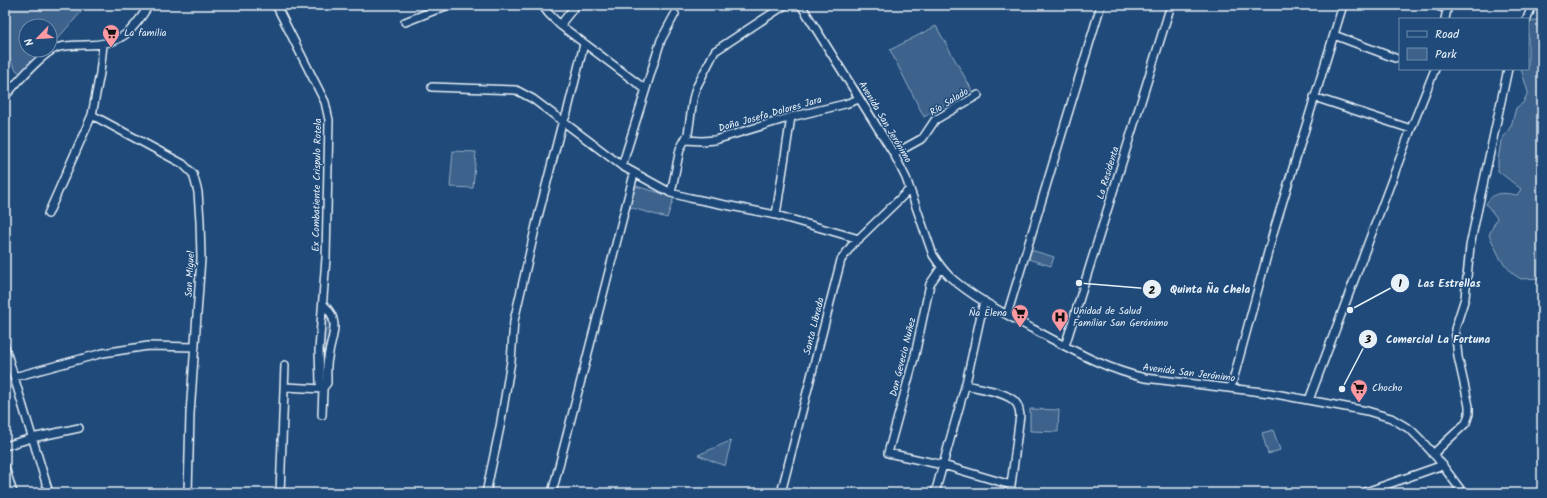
<svg xmlns="http://www.w3.org/2000/svg" width="1547" height="498" viewBox="0 0 1547 498" font-family="Kalam,sans-serif">
<style>
.green{fill:#3c628c;stroke:#92aac2}
.lines{fill:none;stroke-linecap:round;stroke-linejoin:round}
.stream{stroke:#9ab0c7;stroke-width:1.5}
.minor-casing{stroke:#e8f1f8;stroke-width:10}
.minor{stroke:#1f4a7a;stroke-width:7}
.labels{text-anchor:middle;dominant-baseline:central;stroke-width:3;stroke-linejoin:round;paint-order:stroke}
.poi-label{font-size:10px;fill:#e8f1f8;stroke:#1f4a7a;text-anchor:start}
.street-label{font-size:10px;fill:#e8f1f8;stroke:#1f4a7a}
.leader{fill:none;stroke:#e8f1f8;stroke-width:1.5}
.callout-dot{fill:#e8f1f8;stroke:#1f4a7a;stroke-width:1.5}
.mark-label{font-size:12px;text-anchor:middle;font-weight:bold;fill:#111}
.callout-label{font-size:11px;text-anchor:middle;font-weight:bold;fill:#e8f1f8;stroke:#1f4a7a;stroke-width:3;stroke-linejoin:round;paint-order:stroke}
</style>
<rect width="100%" height="100%" fill="#1f4a7a"/>
<filter id="ink" filterUnits="userSpaceOnUse"><feTurbulence type="fractalNoise" baseFrequency=".025" numOctaves="2"/><feDisplacementMap in="SourceGraphic" scale="8" xChannelSelector="R" yChannelSelector="G"/><feConvolveMatrix kernelMatrix="1 2 1 2 8 2 1 2 1" color-interpolation-filters="sRGB"/></filter>
<g filter="url(#ink)">
<!-- green -->
<path class="green" d="M 5,5 L 85,5 L 82,11 L 50,47 L 50,26 L 26,26 L 26,50 L 47,50 L 21,74 L 16,70 L 5,51 Z
M 1542,17 L 1542,275 L 1539,278 L 1521,279 L 1513,274 L 1501,260 L 1489,235 L 1497,218 L 1486,204 C 1495,190 1502,193 1517,195 L 1521,189 L 1498,171 L 1498,160 L 1501,141 L 1511,126 L 1516,108 L 1523,103 L 1528,92 L 1521,69 L 1528,69 L 1528,24 Z
M 936,26 L 972,90 L 924,117 L 890,50 Z
M 453,151 L 476,152 L 473,188 L 450,187 Z
M 636,186 L 674,197 L 667,218 L 629,207 Z
M 1031,250 L 1054,257 L 1051,266 L 1028,259 Z
M 324,308 L 332,324 L 325,383 L 321,382 L 321,355 Z
M 1030,409 L 1059,410 L 1058,432 L 1030,431 Z
M 1273,430 L 1280,450 L 1268,454 L 1262,433 Z
M 730,441 L 731,442 L 725,466 L 698,455 Z"/>
<g class="lines">
<!-- stream -->
<path class="stream" d="M 857,86 L 879,122"/>
<!-- minor casing -->
<g class="minor-casing">
<path id="minor" d="M 276,5 L 325,102 L 329,120 L 326,258 L 319,350 L 320,383 L 323,389 L 322,415
M 542,5 L 548,13 L 560,25 L 645,89
M 801,5 L 894,154 L 906,178 L 933,255 C 938,263 943,270 950,277 C 974,298 1005,314 1033,329 C 1069,348 1104,369 1145,378 L 1270,393 L 1367,411 L 1391,418 L 1411,430 L 1421,440 L 1437,458 L 1463,493
M 1434,5 L 1447,9
M 1445,19 L 1448,5
M 1527,19 L 1532,5
M 405,22 L 448,5
M 560,25 L 576,5
M 1334,35 L 1395,58
M 432,87 L 516,90 L 533,99 L 622,166 L 671,193 L 690,198 L 776,215 L 859,239
M 5,96 C 17,83 40,55 56,48 C 65,45 76,45 86,45 C 120,45 132,33 149,5
M 1314,97 L 1411,129
M 92,115 L 183,164 L 193,174 L 198,192 L 200,221 L 201,258 L 190,414 L 188,493
M 686,140 L 702,141 L 715,140 L 791,117 L 845,104 L 859,99
M 894,154 L 923,138 L 935,120 L 978,95
M 622,166 L 661,40 L 675,14
M 671,193 L 680,149 L 688,134 L 693,99 L 696,88 L 715,51 L 785,5
M 48,214 L 92,115 L 100,73 L 103,45
M 776,215 L 791,117
M 941,268 L 930,284 L 915,355 L 888,453 L 943,465 L 1011,485
M 1007,315 L 1101,5
M 1065,346 L 1171,5
M 5,347 L 49,493
M 14,377 L 103,353 L 148,346 L 195,347
M 965,385 C 978,388 1009,392 1016,403 C 1019,406 1019,411 1020,415 L 1010,493
M 285,387 L 323,389
M 323,388 L 327,383 C 327,375 326,366 328,358 C 331,337 342,322 324,305
M 1231,388 L 1274,230 L 1343,5
M 1309,400 L 1411,129 L 1435,69
M 5,446 L 32,438 L 79,428
M 1433,454 L 1466,423 L 1469,414 L 1469,406 L 1458,357 L 1455,329 L 1465,298 L 1470,246 L 1475,222 L 1508,69
M 5,467 L 13,493
M 280,493 L 285,365
M 486,493 L 500,427 L 511,361 L 514,321 L 536,225 L 561,127 L 567,113 L 584,44
M 552,493 L 634,174
M 781,493 L 841,260 L 852,245 L 910,189
M 935,493 L 966,383 L 984,301
M 1363,493 L 1443,465"/>
</g>
<!-- minor -->
<use href="#minor" class="minor"/>
</g>
</g>
<!-- icons -->
<defs>
<g id="supermarket-pin" transform="scale(0.9)"><path d="M0 17L-7.5 6A9.5 9.5 0 1 1 7.5 6Z" fill="#ff9aa2" stroke="#1f4a7a"/><path d="M-6-5.5h2.5l.6 2H6L4.5 2H-2.5L-4.4-4H-6ZM-1.5 3.2a1.3 1.3 0 1 0 .1 0ZM3 3.2a1.3 1.3 0 1 0 .1 0Z" fill="#111"/></g>
<g id="hospital-pin" transform="scale(0.9)"><path d="M0 17L-7.5 6A9.5 9.5 0 1 1 7.5 6Z" fill="#ff9aa2" stroke="#1f4a7a"/><path d="M-5-5h3v3.5h4V-5h3V5h-3V1.5h-4V5h-3Z" fill="#111"/></g>
</defs>
<g fill-rule="evenodd">
<use href="#supermarket-pin" x="111" y="33"/>
<use href="#supermarket-pin" x="1020" y="313"/>
<use href="#hospital-pin" x="1060" y="317"/>
<use href="#supermarket-pin" x="1359" y="388"/>
</g>
<g class="labels">
<!-- poi labels -->
<g class="poi-label">
<text x="124" y="33">La familia</text>
<text x="1073" y="311">Unidad de Salud<tspan x="1073" dy="12">Familiar San Gerónimo</tspan></text>
<text x="1007" y="313" text-anchor="end">Ña Elena</text>
<text x="1372" y="388">Chocho</text>
</g>
<!-- street labels -->
<g class="street-label">
<text transform="translate(949 102) rotate(-32)">Río Salado</text>
<text transform="translate(770 114) rotate(-16)">Doña Josefa Dolores Jara</text>
<text transform="translate(885 122) rotate(59)">Avenida San Jerónimo</text>
<text transform="translate(1108 173) rotate(-73)">La Residenta</text>
<text transform="translate(317 185) rotate(-89)">Ex Combatiente Crispulo Rotela</text>
<text transform="translate(190 274) rotate(-87)">San Miguel</text>
<text transform="translate(814 326) rotate(-76)">Santa Librada</text>
<text transform="translate(903 357) rotate(-76)">Don Gevecio Nuñez</text>
<text transform="translate(1189 373) rotate(7)">Avenida San Jerónimo</text>
</g>
</g>
<!-- callouts -->
<path class="leader" d="M1350 310L1400 283M1079 283L1152 289M1342 389L1368 339"/>
<g class="callout-dot">
<circle cx="1350" cy="310" r="4"/>
<circle cx="1079" cy="283" r="4"/>
<circle cx="1342" cy="389" r="4"/>
<circle cx="1400" cy="283" r="10"/>
<circle cx="1152" cy="289" r="10"/>
<circle cx="1368" cy="339" r="10"/>
</g>
<g class="mark-label">
<text x="1400" y="287">1</text>
<text x="1152" y="294">2</text>
<text x="1368" y="343">3</text>
</g>
<g class="callout-label">
<text x="1449" y="287">Las Estrellas</text>
<text x="1210" y="293">Quinta Ña Chela</text>
<text x="1438" y="343">Comercial La Fortuna</text>
</g>
<!-- margin -->
<rect width="1547" height="498" fill="none" stroke="#1f4a7a" stroke-width="20"/>
<rect x="10" y="10" width="1527" height="478" fill="none" stroke="#e8f1f8" stroke-width="1.5" filter="url(#ink)"/>
<!-- legend -->
<rect x="1399" y="18" width="130" height="52" fill="#1f4a7a" stroke="#6f8dac"/>
<rect x="1407" y="31" width="20" height="6" fill="#1f4a7a" stroke="#6f8dac"/>
<text x="1435" y="38" font-size="12" fill="#e8f1f8">Road</text>
<rect x="1407" y="48" width="20" height="12" fill="#3c628c" stroke="#6f8dac"/>
<text x="1435" y="58" font-size="12" fill="#e8f1f8">Park</text>
<!-- north arrow -->
<g transform="translate(38 38) rotate(245)"><circle r="19" fill="#1f4a7a" stroke="#6f8dac"/>
<path d="M0-3L7 15L0 10L-7 15Z" fill="#ff9aa2"/>
<text y="-6" font-size="11" font-weight="bold" text-anchor="middle" fill="#e8f1f8">N</text>
</g>
</svg>
